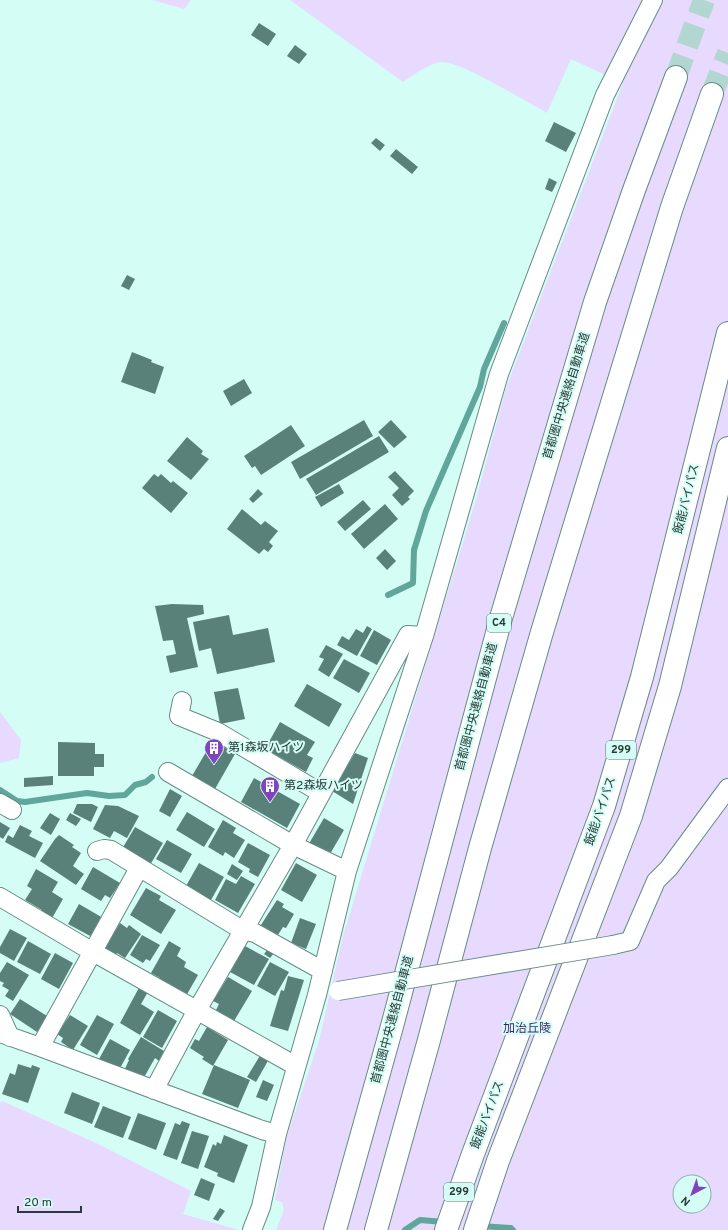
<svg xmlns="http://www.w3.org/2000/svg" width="728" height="1230" viewBox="0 0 728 1230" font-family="Overpass,'Noto Sans JP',sans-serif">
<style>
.green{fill:#e8d9fe;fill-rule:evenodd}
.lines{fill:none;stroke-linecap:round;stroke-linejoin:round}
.stream{stroke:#61a69b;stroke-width:6}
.building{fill:#598079}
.motorway-tunnel{stroke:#b2d6d0;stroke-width:22;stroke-dasharray:22 11;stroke-linecap:butt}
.minor-casing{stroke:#658c85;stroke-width:20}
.trunk-casing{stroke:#658c85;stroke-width:24}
.motorway-casing{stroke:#658c85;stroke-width:24}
.minor{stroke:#fff;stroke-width:18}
.trunk{stroke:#fff;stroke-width:22}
.motorway{stroke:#fff;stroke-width:22}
.minor-bridge-casing{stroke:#658c85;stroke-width:20;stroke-linecap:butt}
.minor-bridge{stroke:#fff;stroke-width:18}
.labels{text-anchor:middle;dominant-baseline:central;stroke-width:4;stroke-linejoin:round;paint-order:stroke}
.shield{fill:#d4fdf6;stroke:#5d7470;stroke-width:1}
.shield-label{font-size:11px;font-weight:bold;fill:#2a3a37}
.street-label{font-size:12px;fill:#2a3a37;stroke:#d4fdf6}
.poi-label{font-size:12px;fill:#2a3a37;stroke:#d4fdf6;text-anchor:start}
.park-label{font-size:12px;fill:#421e65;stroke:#d4fdf6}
</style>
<rect width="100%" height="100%" fill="#d4fdf6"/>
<!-- green -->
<path class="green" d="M 152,0 L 191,0 L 184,9 Z
M 290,0 L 728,0 L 728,1230 L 276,1230 L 284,1210 L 282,1202 L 275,1200 L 286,1139 L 319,1041 L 343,936 L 477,496 L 506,388 L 623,83 L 571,59 L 547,113 C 528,103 459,60 442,62 C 430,63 413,75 403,82 ZM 680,1182 L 704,1182 L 704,1206 L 680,1206 Z
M 0,712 L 21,740 L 19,758 L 0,763 Z
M 2,1101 L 94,1142 L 191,1191 L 183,1214 L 239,1230 L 0,1230 L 0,1103 Z"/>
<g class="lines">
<!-- stream -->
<path class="stream" d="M 388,595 L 413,583 L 414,550 L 426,511 L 480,387 L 484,369 L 504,323
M 0,790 L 17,801 L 25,802 L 87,793 L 109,796 L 125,795 L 135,785 L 146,782 L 152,777
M 481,1226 L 511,1228 L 513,1230
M 405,1230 L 420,1220 L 444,1222"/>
</g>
<!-- building -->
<path class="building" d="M 259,23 L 276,34 L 268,46 L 251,35 Z
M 295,45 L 307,54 L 299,64 L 287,56 Z
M 554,122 L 576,133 L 566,152 L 545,141 Z
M 376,138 L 385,145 L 380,151 L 371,143 Z
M 396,149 L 418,167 L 412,174 L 390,156 Z
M 549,178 L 557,182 L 552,192 L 545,189 Z
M 127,275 L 135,279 L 129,290 L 121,286 Z
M 132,352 L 152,360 L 151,362 L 164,367 L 155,394 L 121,382 Z
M 244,379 L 252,393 L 231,406 L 223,391 Z
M 364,420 L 373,436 L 300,479 L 291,462 Z
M 391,420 L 407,437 L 394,448 L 378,432 Z
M 291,425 L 305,446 L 261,475 L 255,466 L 252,468 L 244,456 Z
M 379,436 L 389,452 L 316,495 L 306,479 Z
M 187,437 L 203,451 L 201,454 L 209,459 L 191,480 L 167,461 Z
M 395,471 L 414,491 L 408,497 L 410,499 L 402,506 L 392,495 L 399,488 L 388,477 Z
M 154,474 L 158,477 L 161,474 L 171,483 L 173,481 L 188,493 L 171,513 L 142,488 Z
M 339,484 L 344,493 L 321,507 L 315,497 Z
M 258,489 L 263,494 L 253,503 L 249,499 Z
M 363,500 L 371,509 L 345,531 L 337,522 Z
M 385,504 L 398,519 L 364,549 L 351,534 Z
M 242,509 L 261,525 L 265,521 L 278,531 L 269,542 L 273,546 L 268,552 L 264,549 L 259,554 L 227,529 Z
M 385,549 L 396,561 L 387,570 L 376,558 Z
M 172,604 L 203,605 L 204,614 L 187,618 L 198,667 L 170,673 L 166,656 L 176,654 L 173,640 L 163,641 L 155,606 Z
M 229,615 L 233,635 L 268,628 L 275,662 L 217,674 L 211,648 L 199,651 L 193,622 Z
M 367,626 L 372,629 L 357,656 L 337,645 L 342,636 L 349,640 L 356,629 L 363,633 Z
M 374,630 L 391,640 L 377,665 L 360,656 Z
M 326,645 L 343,654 L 329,677 L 318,670 L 324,659 L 319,657 Z
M 344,659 L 370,673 L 359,693 L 333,678 Z
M 307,684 L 342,704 L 329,727 L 294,706 Z
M 238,688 L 245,719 L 220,724 L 214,692 Z
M 280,722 L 315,742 L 307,755 L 313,758 L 306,772 L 265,749 Z
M 213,740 L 235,754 L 215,789 L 192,776 Z
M 58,742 L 95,743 L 95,754 L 104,754 L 104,767 L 94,767 L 94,776 L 58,776 Z
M 355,753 L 368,758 L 353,804 L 332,791 Z
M 53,776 L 53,785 L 24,787 L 24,778 Z
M 254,778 L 300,804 L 287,828 L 241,802 Z
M 170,789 L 182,796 L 170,817 L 159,811 Z
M 77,804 L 92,804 L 98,807 L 91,822 L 73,813 Z
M 105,805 L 118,806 L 139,816 L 127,838 L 114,831 L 110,838 L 93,829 Z
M 187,812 L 215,829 L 204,847 L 176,830 Z
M 50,813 L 60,819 L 51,835 L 40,828 Z
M 70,813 L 81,819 L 76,826 L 66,820 Z
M 324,818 L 344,830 L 327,859 L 307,847 Z
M 223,820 L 236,828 L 233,833 L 245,840 L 234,858 L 225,852 L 223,856 L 208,847 Z
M 0,822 L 10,828 L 3,839 L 0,837 Z
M 20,825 L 32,831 L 29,836 L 43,843 L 35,858 L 5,842 L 8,835 L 13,838 Z
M 135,827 L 163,843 L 150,865 L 122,849 Z
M 59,835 L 74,845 L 72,847 L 81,853 L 73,866 L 84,874 L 76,885 L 40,861 L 55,839 Z
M 167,840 L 192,854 L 181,873 L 156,859 Z
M 248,843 L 270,855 L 258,877 L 249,872 L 250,869 L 238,862 Z
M 199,863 L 224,877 L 211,900 L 186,886 Z
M 296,863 L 317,875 L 302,902 L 281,890 Z
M 232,864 L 243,871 L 237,880 L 227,874 Z
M 93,867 L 120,883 L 110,898 L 105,895 L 101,901 L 81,889 Z
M 36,869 L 58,882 L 52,892 L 63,899 L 51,920 L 40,914 L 42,910 L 25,900 L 32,889 L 27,886 Z
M 241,876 L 255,884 L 238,913 L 215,900 L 226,879 L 236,884 Z
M 146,888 L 161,896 L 159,900 L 176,910 L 161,934 L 130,915 Z
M 277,900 L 284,904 L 282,907 L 294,914 L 286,928 L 283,927 L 276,938 L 259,928 Z
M 79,904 L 103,918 L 92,937 L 68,924 Z
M 300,918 L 316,924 L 306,949 L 291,943 Z
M 120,923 L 127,928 L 129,925 L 141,934 L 125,958 L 117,953 L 116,955 L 105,948 Z
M 10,929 L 27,938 L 14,961 L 0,953 L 0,947 Z
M 142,935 L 160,945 L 150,961 L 146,959 L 143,963 L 130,955 Z
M 28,941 L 51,954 L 40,974 L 17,962 Z
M 169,941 L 181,948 L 177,956 L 186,962 L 184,967 L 198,975 L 186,996 L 159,981 L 160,978 L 151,973 Z
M 245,946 L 269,959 L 254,985 L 230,972 Z
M 268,949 L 274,953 L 270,958 L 264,954 Z
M 55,953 L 73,963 L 59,989 L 41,979 Z
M 7,962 L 29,975 L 13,1001 L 5,996 L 9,990 L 2,986 L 4,983 L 0,981 L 0,973 Z
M 270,962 L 289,972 L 275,996 L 257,986 Z
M 288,976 L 304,980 L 288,1031 L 270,1026 L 281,990 L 284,991 Z
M 228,977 L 252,991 L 234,1021 L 216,1010 L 219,1004 L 213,1001 Z
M 141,984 L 149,990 L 141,1004 L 154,1012 L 140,1035 L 120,1023 Z
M 20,999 L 47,1016 L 37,1032 L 10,1014 Z
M 158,1010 L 177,1021 L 162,1048 L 143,1037 Z
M 70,1015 L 88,1026 L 73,1050 L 61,1042 L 63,1038 L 57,1034 Z
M 97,1015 L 114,1024 L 97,1055 L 80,1045 Z
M 207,1027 L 228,1040 L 213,1066 L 202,1059 L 204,1057 L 190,1048 L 195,1039 L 199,1041 Z
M 141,1037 L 164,1051 L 159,1061 L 155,1058 L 142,1081 L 124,1071 L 129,1060 L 128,1059 Z
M 110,1039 L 130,1050 L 119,1070 L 99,1059 Z
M 261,1054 L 269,1059 L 256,1082 L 247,1077 Z
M 18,1064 L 31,1068 L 32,1065 L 40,1068 L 28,1103 L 2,1094 L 10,1073 L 15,1075 Z
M 214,1065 L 250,1080 L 238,1108 L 202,1094 Z
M 263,1080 L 274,1085 L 267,1101 L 256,1097 Z
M 72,1092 L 100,1103 L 92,1124 L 64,1113 Z
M 103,1106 L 131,1117 L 123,1138 L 94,1127 Z
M 138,1113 L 166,1123 L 156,1150 L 128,1139 Z
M 182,1121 L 190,1124 L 177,1160 L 163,1155 L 175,1123 L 180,1125 Z
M 192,1131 L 209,1136 L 198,1169 L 181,1163 Z
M 224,1135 L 248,1145 L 234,1183 L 217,1176 L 218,1173 L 204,1167 L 213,1144 L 216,1146 L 217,1142 L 221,1144 Z
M 201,1178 L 215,1184 L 209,1201 L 194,1195 Z
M 220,1208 L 225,1211 L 218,1221 L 213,1219 Z"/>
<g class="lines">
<!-- motorway-tunnel -->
<path class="motorway-tunnel" d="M 676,77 L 704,0
M 712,94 L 728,53"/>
<!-- minor casing -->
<g class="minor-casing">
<path id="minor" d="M 182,701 L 179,716 L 218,732 L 321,793
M 168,772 L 293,845 L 347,871
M 0,803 L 12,810
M 97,851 L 104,849 L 111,850 L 242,930 L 255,933 L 323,971
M 0,897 L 93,952 L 296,1066
M 613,945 L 630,941 L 656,881 L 669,868 L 728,788
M 0,1015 L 10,1037
M 0,1033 L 40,1047 L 262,1130 L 277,1134
M 40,1047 L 139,868
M 154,1090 L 197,1010 L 293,845 L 408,635 L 424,636
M 252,1230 L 261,1207 L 277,1134 L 317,995 L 347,871 L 424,636 L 499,374 L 605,95 L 653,0"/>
</g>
<!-- trunk casing -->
<g class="trunk-casing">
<path id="trunk" d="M 446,1230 L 473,1154 L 604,806 L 642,677 L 728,333
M 475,1230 L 498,1161 L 631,816 L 670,686 L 728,448"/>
</g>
<!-- motorway casing -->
<g class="motorway-casing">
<path id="motorway" d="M 335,1230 L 391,1030 L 501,618 L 595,302 L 634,190 L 676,77
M 376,1230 L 429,1040 L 480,848 L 542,632 L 672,207 L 712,94"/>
</g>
<!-- minor -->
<use href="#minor" class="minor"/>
<!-- trunk -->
<use href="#trunk" class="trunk"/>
<!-- motorway -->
<use href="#motorway" class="motorway"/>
<!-- minor-bridge casing -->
<g class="minor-bridge-casing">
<path id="minor-bridge" d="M 338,991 L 613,945"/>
</g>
<!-- minor-bridge -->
<use href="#minor-bridge" class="minor-bridge"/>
</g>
<!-- icons -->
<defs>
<g id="building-pin" transform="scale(1)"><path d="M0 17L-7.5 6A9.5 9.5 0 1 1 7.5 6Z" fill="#8045bb" stroke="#d4fdf6"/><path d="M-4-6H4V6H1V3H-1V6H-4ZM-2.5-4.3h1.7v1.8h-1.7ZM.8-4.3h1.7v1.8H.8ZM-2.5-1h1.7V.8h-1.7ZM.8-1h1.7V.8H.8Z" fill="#fff"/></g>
</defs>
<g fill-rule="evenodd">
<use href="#building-pin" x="214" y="748"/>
<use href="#building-pin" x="270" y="786"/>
</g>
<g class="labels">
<!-- shield labels -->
<g class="shield">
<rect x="487" y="614" width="24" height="18" rx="3"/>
<rect x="606" y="741" width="30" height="18" rx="3"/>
<rect x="444" y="1183" width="30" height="18" rx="3"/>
</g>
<g class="shield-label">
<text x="499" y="623">C4</text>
<text x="621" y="750">299</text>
<text x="459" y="1192">299</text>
</g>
<!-- street labels -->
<g class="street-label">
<text transform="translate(567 396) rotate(-73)">首都圏中央連絡自動車道</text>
<text transform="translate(687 499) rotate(-76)">飯能バイパス</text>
<text transform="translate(477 707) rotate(-75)">首都圏中央連絡自動車道</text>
<text transform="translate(601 811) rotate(-71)">飯能バイパス</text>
<text transform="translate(393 1020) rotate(-75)">首都圏中央連絡自動車道</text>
<text transform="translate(488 1115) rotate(-69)">飯能バイパス</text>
</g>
<!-- poi labels -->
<g class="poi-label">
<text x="228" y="748">第1森坂ハイツ</text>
<text x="284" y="786">第2森坂ハイツ</text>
</g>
<!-- park labels -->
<g class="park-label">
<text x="527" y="1029">加治丘陵</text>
</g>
</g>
<!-- north arrow -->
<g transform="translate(692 1194) rotate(221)"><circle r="19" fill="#d4fdf6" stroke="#90afaa"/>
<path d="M0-3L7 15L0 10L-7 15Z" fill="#8045bb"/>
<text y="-6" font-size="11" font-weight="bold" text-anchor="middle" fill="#2a3a37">N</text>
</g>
<!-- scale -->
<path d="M18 1206v6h63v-6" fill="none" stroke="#2a3a37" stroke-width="2"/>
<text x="24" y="1206" font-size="12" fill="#2a3a37" stroke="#d4fdf6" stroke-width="3" paint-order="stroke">20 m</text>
</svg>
